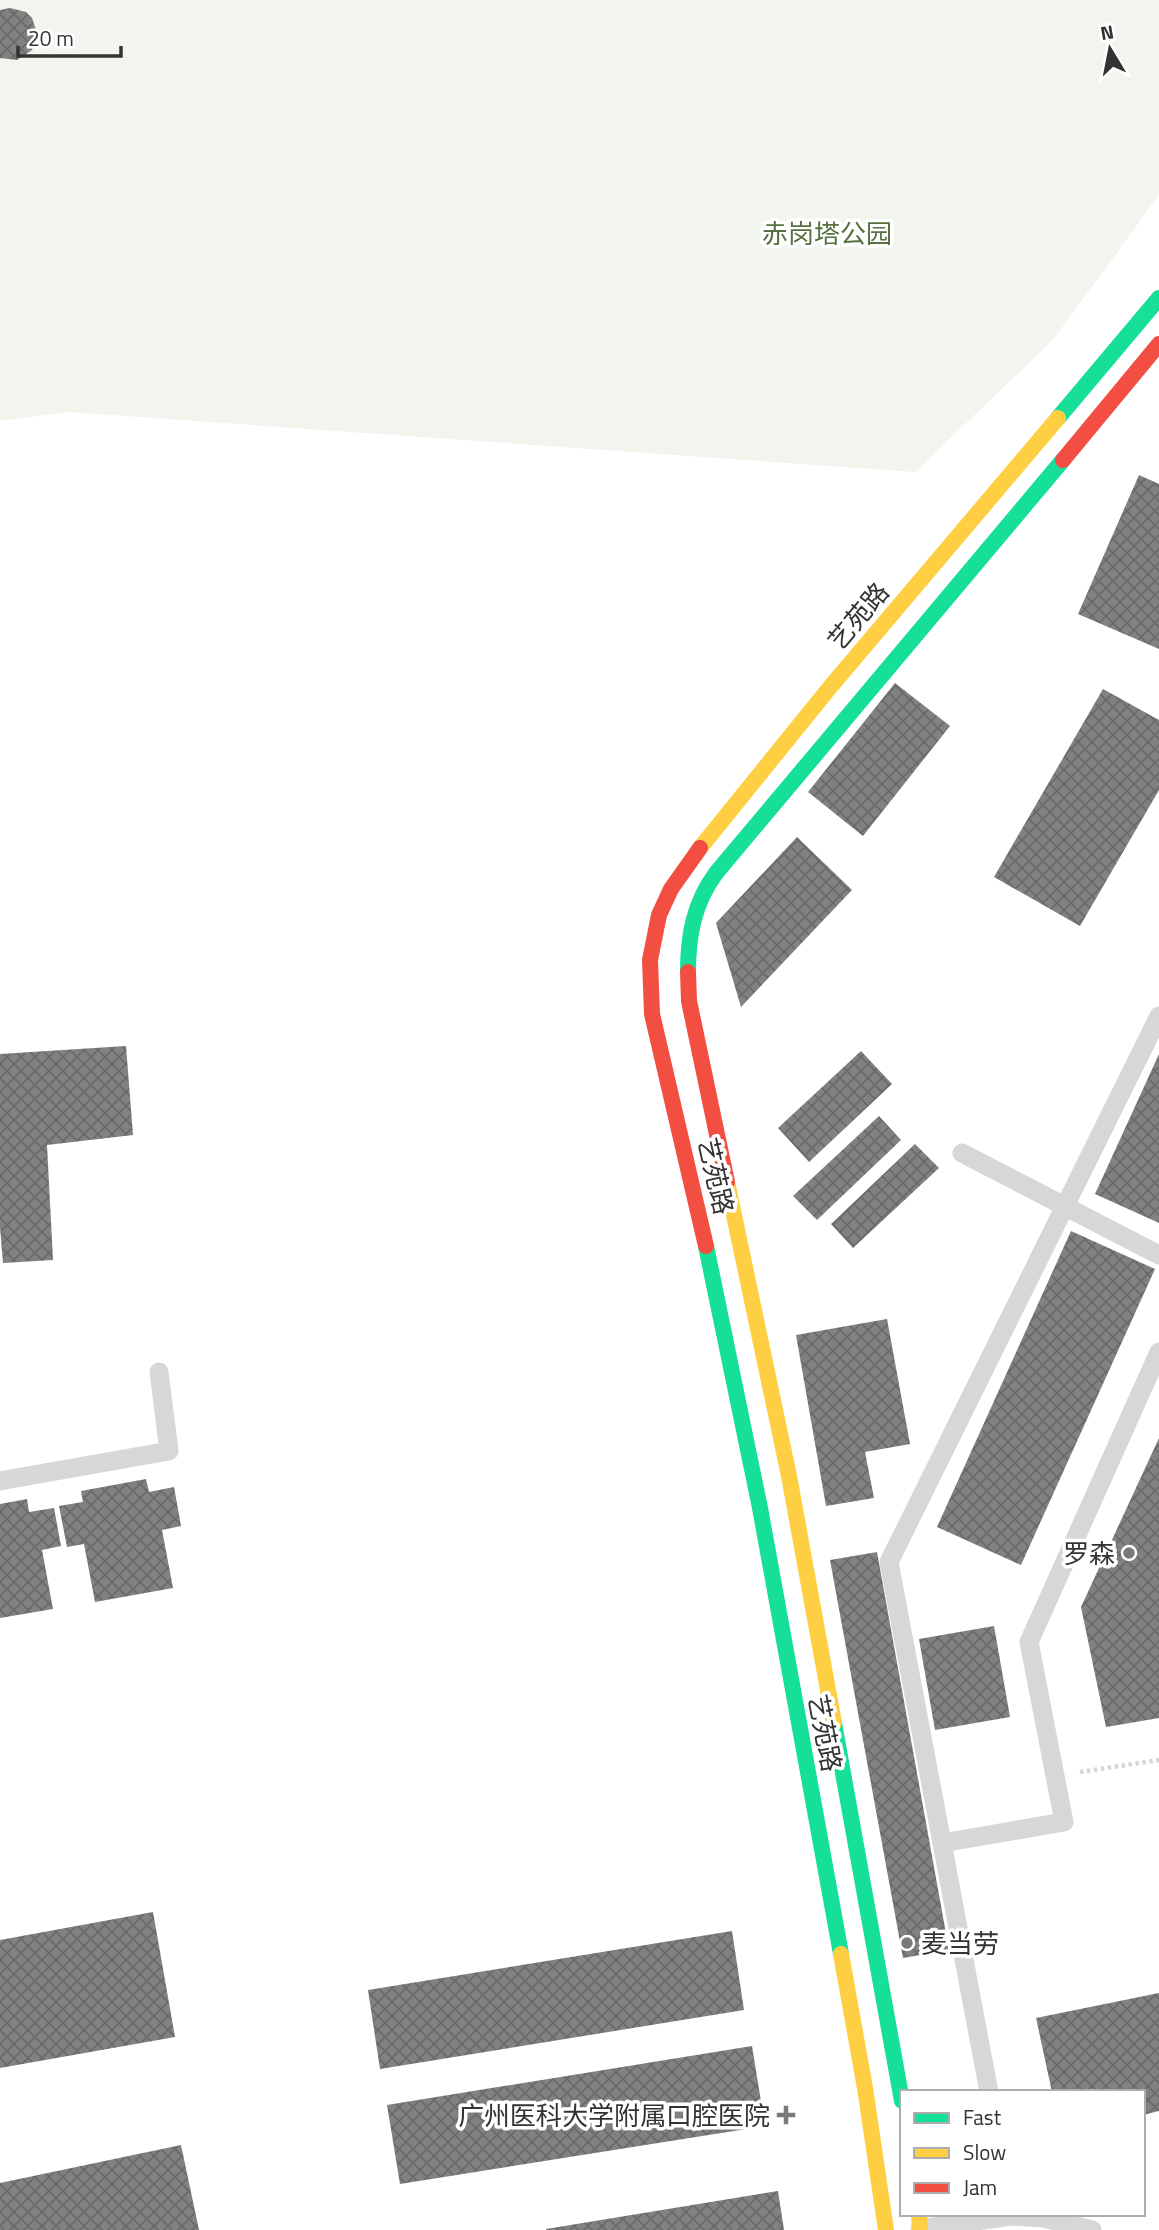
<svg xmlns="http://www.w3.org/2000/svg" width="1159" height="2230" viewBox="0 0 1159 2230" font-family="'Titillium Web','Noto Sans SC',sans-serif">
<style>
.park{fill:#f1f5ed}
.building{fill:url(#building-cross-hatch)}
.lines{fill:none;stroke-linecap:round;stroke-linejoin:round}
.path{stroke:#d6d6d6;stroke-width:4.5;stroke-dasharray:3.5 3.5;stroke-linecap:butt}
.lane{stroke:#d7d7d7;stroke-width:19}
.fast{stroke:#16e098;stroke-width:16}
.slow{stroke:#ffcf43;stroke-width:16}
.jam{stroke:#f24e42;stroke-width:16}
.poi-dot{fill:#7a7a7a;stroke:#fff;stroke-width:2.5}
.labels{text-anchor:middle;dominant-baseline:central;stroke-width:7;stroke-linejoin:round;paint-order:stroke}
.park-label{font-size:26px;fill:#56703f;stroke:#fff}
.street-label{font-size:26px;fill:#333;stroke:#fff}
.poi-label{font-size:26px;fill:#333;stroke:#fff;text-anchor:end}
</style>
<defs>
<pattern id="building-cross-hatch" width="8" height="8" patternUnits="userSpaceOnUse" patternTransform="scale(1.75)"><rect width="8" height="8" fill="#818181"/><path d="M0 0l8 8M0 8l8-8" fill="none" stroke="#6a6a6a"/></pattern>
</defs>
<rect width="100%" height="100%" fill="#fff"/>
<!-- park -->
<path class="park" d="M 0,0 L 1159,0 L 1159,195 L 1053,340 L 915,472 L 68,412 L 0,421 Z"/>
<!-- building -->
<path class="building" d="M 10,8 L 26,12 L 32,18 L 37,33 L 32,50 L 17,60 L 0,58 L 0,10 Z
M 1139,475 L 1159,484 L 1159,649 L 1078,614 Z
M 895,683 L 950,726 L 863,836 L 808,792 Z
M 1103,689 L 1159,720 L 1159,790 L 1080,926 L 994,877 Z
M 797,837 L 852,890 L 741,1007 L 716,923 Z
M 126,1046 L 133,1135 L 47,1145 L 53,1260 L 3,1263 L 0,1227 L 0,1054 Z
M 861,1051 L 892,1084 L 809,1162 L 778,1128 Z
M 1159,1054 L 1159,1223 L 1095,1194 Z
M 879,1116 L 901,1140 L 817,1220 L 793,1196 Z
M 915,1144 L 939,1168 L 853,1248 L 831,1224 Z
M 1071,1231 L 1155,1269 L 1021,1565 L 937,1527 Z
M 887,1319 L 910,1444 L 865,1452 L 874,1498 L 826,1506 L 796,1335 Z
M 1159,1438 L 1159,1718 L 1106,1727 L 1081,1607 Z
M 146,1479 L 149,1492 L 174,1487 L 181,1526 L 162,1530 L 173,1588 L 95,1602 L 84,1544 L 67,1547 L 59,1506 L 83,1502 L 81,1491 Z
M 27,1499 L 29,1512 L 54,1508 L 61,1546 L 42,1550 L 53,1609 L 0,1618 L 0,1504 Z
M 877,1552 L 949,1950 L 903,1958 L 830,1560 Z
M 994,1626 L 1010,1717 L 935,1730 L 919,1639 Z
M 153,1912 L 175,2037 L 0,2068 L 0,1940 Z
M 732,1931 L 744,2010 L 380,2069 L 368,1990 Z
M 1159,1993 L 1159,2111 L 1143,2115 L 1143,2092 L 1052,2092 L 1036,2018 Z
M 752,2046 L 765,2126 L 400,2184 L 387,2105 Z
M 181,2145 L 199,2230 L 0,2230 L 0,2183 Z
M 778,2191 L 784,2230 L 546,2230 L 546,2229 Z"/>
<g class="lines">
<!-- path -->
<path class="path" d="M 1080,1772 L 1159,1760"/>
<!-- lane -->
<path class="lane" d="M 962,1153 L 1159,1255
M 0,1481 L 169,1451 L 159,1372
M 942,1843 L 1064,1822 L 1029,1642 L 1159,1352
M 989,2092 L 889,1562 L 1159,1016
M 920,2229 L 1012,2216 L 1044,2218 L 1092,2230"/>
<!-- fast -->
<path class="fast" d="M 1058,418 L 1159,298
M 688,972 C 688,935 694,903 716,873 L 1063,460
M 706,1246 L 760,1508 L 841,1954
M 834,1723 L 902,2101"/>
<!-- slow -->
<path class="slow" d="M 700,848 L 831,686 L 1058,418
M 727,1182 L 789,1476 L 834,1723
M 841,1954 L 865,2088 L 886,2230
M 919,2214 L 920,2230"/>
<!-- jam -->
<path class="jam" d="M 1063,460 L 1159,344
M 700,848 L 671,889 L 659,915 L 650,960 L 652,1014 L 706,1246
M 688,972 L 689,1001 L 727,1182"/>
</g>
<!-- markers -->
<g class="poi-dot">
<circle cx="1129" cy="1553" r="7"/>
<circle cx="907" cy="1943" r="7"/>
<path d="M782.5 2104.5h7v7h7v7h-7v7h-7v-7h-7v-7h7z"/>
</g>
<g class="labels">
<!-- park labels -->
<g class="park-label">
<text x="827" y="233">赤岗塔公园</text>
</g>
<!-- street labels -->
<g class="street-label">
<text transform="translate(858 616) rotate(-50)">艺苑路</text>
<text transform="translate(716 1176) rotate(77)">艺苑路</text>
<text transform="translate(825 1733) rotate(79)">艺苑路</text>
</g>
<!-- poi labels -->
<g class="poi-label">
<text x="1115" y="1553">罗森</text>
<text x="921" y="1943" text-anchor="start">麦当劳</text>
<text x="770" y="2115">广州医科大学附属口腔医院</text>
</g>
</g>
<!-- legend -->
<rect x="900" y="2090" width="245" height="126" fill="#ffffff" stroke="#adadad" stroke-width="2"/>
<rect x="914" y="2113" width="35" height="10" fill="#16e098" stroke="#adadad" stroke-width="2"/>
<text x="963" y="2125" font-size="21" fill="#333333">Fast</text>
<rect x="914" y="2148" width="35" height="10" fill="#ffcf43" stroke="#adadad" stroke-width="2"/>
<text x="963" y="2160" font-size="21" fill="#333333">Slow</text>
<rect x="914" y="2183" width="35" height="10" fill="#f24e42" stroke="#adadad" stroke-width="2"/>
<text x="963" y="2195" font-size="21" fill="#333333">Jam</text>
<!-- north arrow -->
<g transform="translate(1110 49) rotate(350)" stroke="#ffffff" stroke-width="5" paint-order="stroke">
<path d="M0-5L12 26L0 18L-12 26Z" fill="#333333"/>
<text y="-10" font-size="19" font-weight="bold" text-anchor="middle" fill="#333333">N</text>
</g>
<!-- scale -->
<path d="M18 46v10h103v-10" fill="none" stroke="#333333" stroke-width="3.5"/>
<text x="28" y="46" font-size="21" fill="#333333" stroke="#ffffff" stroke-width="5" paint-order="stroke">20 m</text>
</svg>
